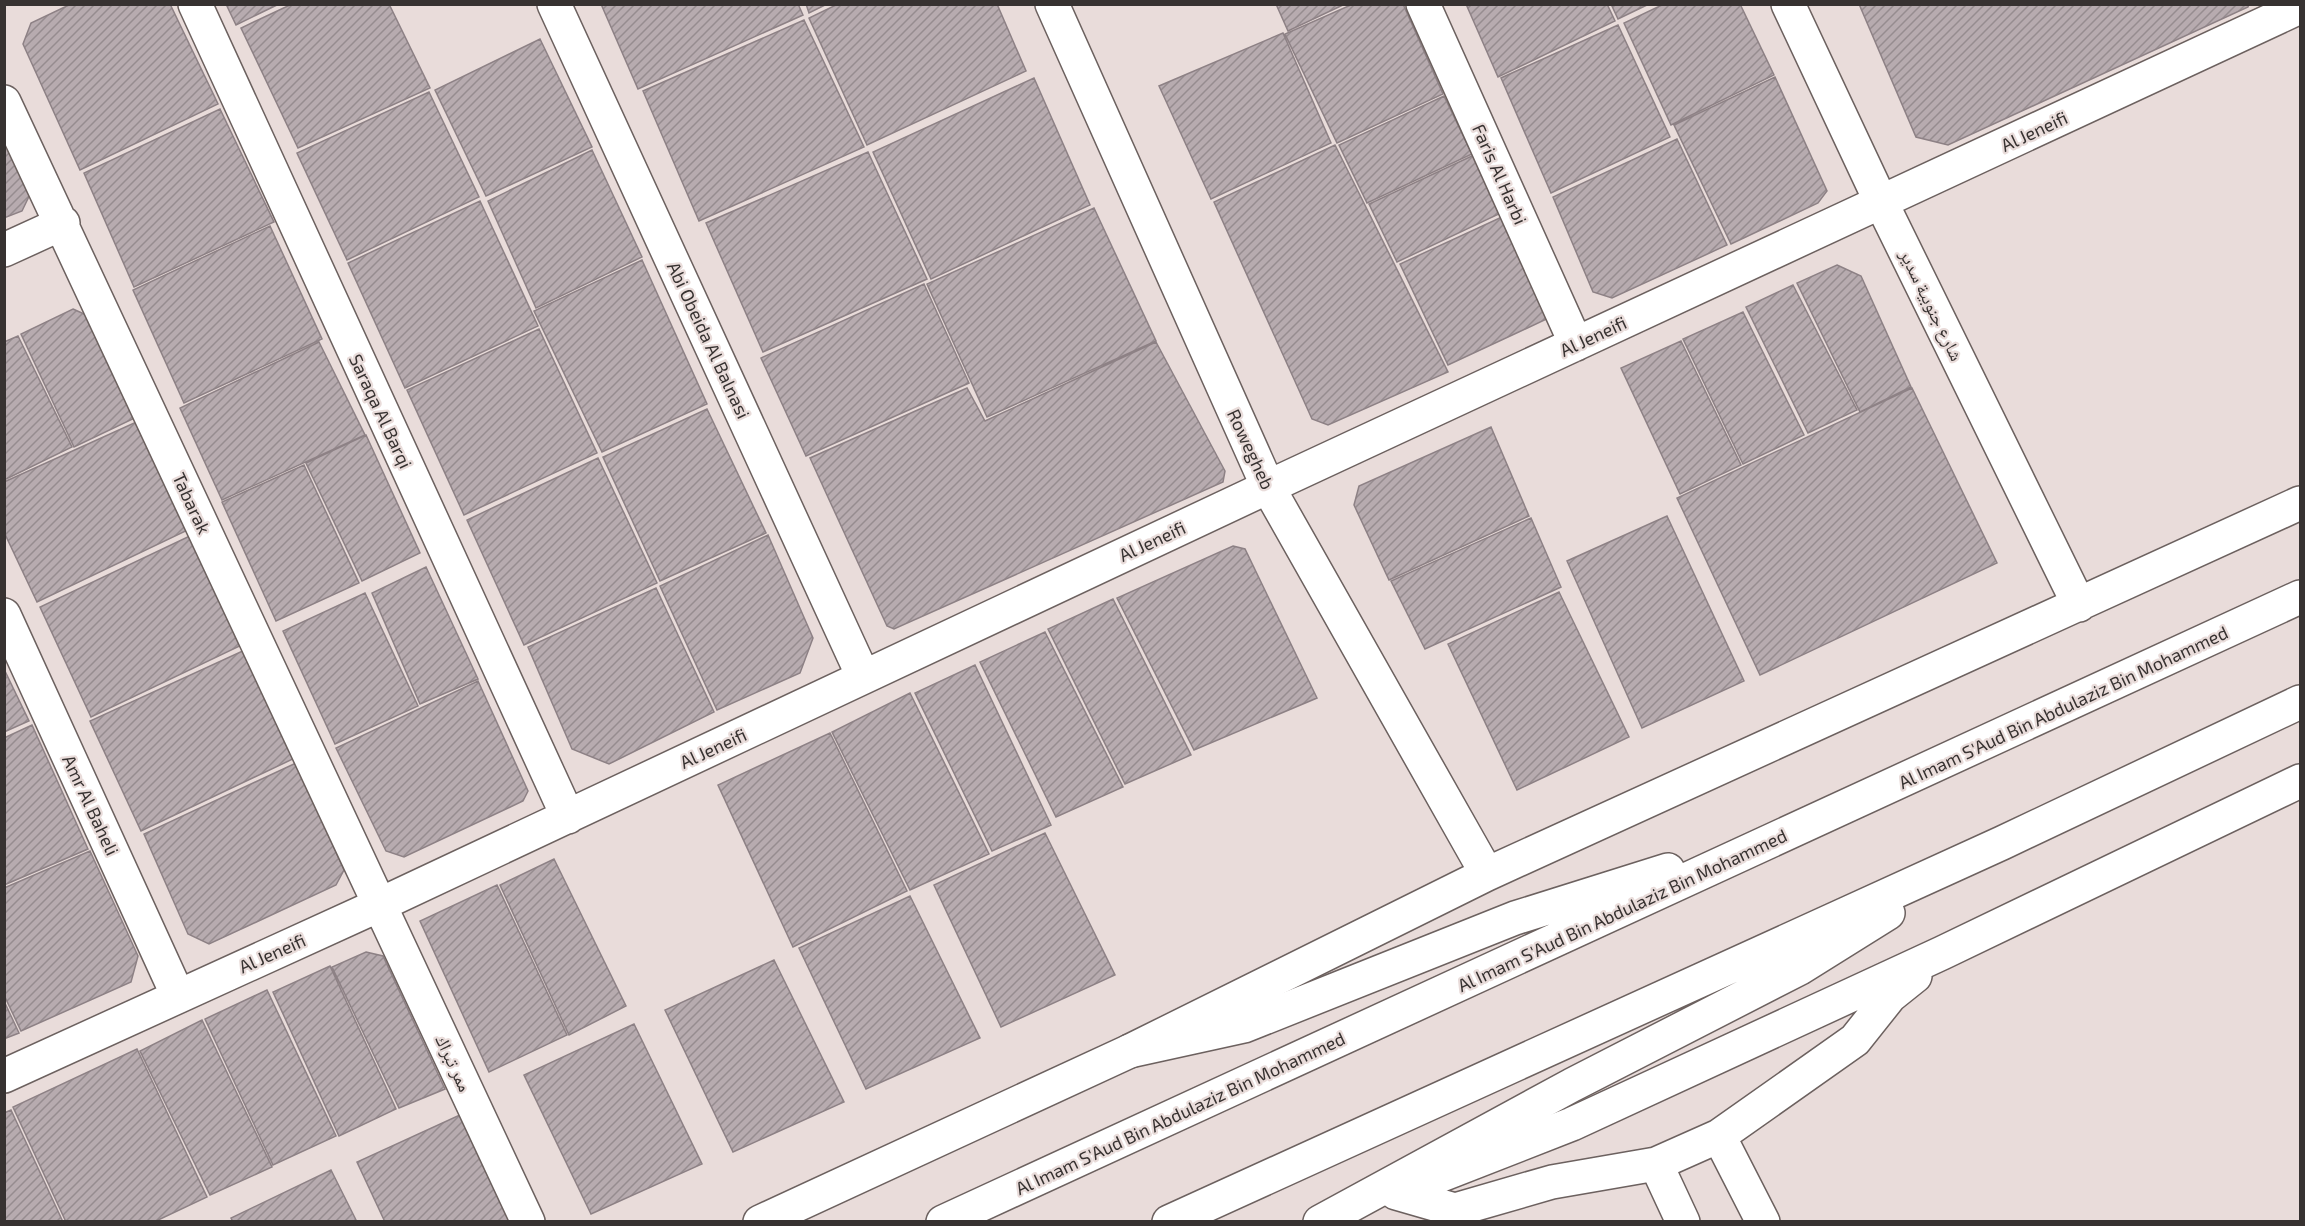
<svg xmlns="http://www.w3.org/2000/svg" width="2305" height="1226" viewBox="0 0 2305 1226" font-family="'Exo 2','Noto Naskh Arabic',sans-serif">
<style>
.building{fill:url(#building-hatch);stroke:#8d8185;stroke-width:1.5}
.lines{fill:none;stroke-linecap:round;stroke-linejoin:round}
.minor-casing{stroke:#6c615f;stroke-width:36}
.major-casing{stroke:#6c615f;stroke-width:36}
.minor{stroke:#fff;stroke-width:33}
.major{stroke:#fff;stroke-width:33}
.labels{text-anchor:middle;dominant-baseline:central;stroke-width:4.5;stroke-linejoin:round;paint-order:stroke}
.street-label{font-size:18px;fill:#373231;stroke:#e9dcda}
</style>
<defs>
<pattern id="building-hatch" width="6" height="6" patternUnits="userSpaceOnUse" patternTransform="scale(1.5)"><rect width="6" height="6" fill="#b7abaf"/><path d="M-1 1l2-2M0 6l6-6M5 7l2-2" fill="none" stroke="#968c8f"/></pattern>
</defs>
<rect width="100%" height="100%" fill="#e9dcda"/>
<!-- building -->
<path class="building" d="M 71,4 L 170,4 L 218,104 L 80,170 L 23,44 L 31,23 Z
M 226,4 L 279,4 L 236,25 Z
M 292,4 L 389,4 L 430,88 L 298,148 L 241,28 Z
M 601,4 L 798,4 L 803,15 L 638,89 Z
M 806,4 L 827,4 L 809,13 Z
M 838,4 L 997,4 L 1026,71 L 867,145 L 809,18 Z
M 1276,4 L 1345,4 L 1288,31 Z
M 1353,4 L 1403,4 L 1443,94 L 1337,143 L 1285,34 Z
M 1466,4 L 1607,4 L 1615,21 L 1498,77 Z
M 1611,4 L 1649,4 L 1618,19 Z
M 1664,4 L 1740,4 L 1774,75 L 1671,125 L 1624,23 Z
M 1859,4 L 2249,4 L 2248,7 L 1948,145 L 1916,137 Z
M 804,20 L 864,147 L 699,221 L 643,91 Z
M 1618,25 L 1670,137 L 1551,193 L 1501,78 Z
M 1283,33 L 1331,143 L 1211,199 L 1159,86 Z
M 540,39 L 592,147 L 486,196 L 435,90 Z
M 1775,77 L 1827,191 L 1818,203 L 1731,244 L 1674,125 Z
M 1034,78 L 1090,205 L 931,279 L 873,152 Z
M 429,92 L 479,197 L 347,260 L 297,153 Z
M 1444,96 L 1472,154 L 1367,203 L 1339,145 Z
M 220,109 L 274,222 L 134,287 L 84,173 Z
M 4,128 L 33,188 L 22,211 L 4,218 Z
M 1677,139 L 1727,245 L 1612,298 L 1593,292 L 1553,197 Z
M 1335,145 L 1448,372 L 1328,425 L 1312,419 L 1214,202 Z
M 592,150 L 642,257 L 536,308 L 488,201 Z
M 868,152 L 927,279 L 763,352 L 706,223 Z
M 1474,155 L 1501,213 L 1397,262 L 1369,204 Z
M 480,201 L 538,326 L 405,388 L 348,263 Z
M 1094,208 L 1156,341 L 987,417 L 927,284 Z
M 1504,216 L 1551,317 L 1448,365 L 1400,264 Z
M 270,226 L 322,339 L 184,403 L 133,290 Z
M 642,260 L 707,404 L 602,452 L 534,311 Z
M 1837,265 L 1861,276 L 1911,387 L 1860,412 L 1797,283 Z
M 924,284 L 969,383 L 806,456 L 761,358 Z
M 1793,285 L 1857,410 L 1808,433 L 1746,307 Z
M 73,309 L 91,317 L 139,416 L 74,447 L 21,334 Z
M 1743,312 L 1804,435 L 1743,464 L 1683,339 Z
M 539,329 L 597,453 L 464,515 L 407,390 Z
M 18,336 L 72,447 L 4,480 L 4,342 Z
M 1681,341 L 1741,465 L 1680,494 L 1621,368 Z
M 319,342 L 365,435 L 222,500 L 180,408 Z
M 1156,342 L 1225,471 L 1223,482 L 894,629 L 887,626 L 810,458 L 967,388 L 985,421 Z
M 1912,388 L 1997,563 L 1760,675 L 1677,498 Z
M 707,409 L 766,533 L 660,581 L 603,457 Z
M 143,419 L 192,528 L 37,602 L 4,532 L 4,482 Z
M 1491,427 L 1529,516 L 1389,580 L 1354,505 L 1359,486 Z
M 366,435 L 420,553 L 362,581 L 306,463 Z
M 598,458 L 657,583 L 524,645 L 467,520 Z
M 304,465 L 359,583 L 276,621 L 222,502 Z
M 1667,516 L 1744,681 L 1642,728 L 1567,561 Z
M 1531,518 L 1561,587 L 1425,649 L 1391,581 Z
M 194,534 L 246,643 L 91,717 L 40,607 Z
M 768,535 L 813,638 L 800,673 L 717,710 L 660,586 Z
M 1233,546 L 1245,549 L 1317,698 L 1194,750 L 1117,598 Z
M 426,567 L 478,679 L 420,704 L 372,593 Z
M 656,588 L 714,712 L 609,764 L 572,749 L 528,647 Z
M 1559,592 L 1629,737 L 1517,790 L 1448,644 Z
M 365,593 L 418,706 L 335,744 L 283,631 Z
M 1113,599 L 1191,755 L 1125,784 L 1048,629 Z
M 1045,632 L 1123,787 L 1056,817 L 980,662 Z
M 247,649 L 297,757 L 141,831 L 90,721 Z
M 975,665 L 1051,825 L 992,851 L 915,693 Z
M 4,669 L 29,721 L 4,732 Z
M 478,681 L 528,791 L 523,801 L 404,857 L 386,851 L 336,748 Z
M 910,693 L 989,854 L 910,890 L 832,732 Z
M 32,725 L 88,849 L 4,885 L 4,738 Z
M 830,733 L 907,891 L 793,947 L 718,785 Z
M 296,763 L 344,870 L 336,885 L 209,944 L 188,934 L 144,834 Z
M 1045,833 L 1115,975 L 1001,1027 L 934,885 Z
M 90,851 L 138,956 L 131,982 L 21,1031 L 4,995 L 4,888 Z
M 554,859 L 626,1006 L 569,1035 L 500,885 Z
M 497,885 L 567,1035 L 489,1072 L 420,921 Z
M 910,896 L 980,1038 L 866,1089 L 799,948 Z
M 366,952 L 383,956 L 445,1089 L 399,1108 L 332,967 Z
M 774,960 L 844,1102 L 733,1152 L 665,1010 Z
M 330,966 L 396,1109 L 339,1136 L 273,992 Z
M 267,990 L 336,1136 L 273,1165 L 205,1019 Z
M 4,1001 L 19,1033 L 4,1039 Z
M 202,1020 L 272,1167 L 210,1195 L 140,1051 Z
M 634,1024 L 702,1164 L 591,1214 L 524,1075 Z
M 137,1049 L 207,1197 L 154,1222 L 66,1222 L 13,1107 Z
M 11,1110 L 63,1222 L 4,1222 L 4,1113 Z
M 462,1114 L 511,1222 L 385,1222 L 357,1162 Z
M 331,1170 L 357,1222 L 233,1222 L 231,1218 Z"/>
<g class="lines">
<!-- minor casing -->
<g class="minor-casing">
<path id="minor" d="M 195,4 L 568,817
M 554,4 L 863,676
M 1052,4 L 1268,487 L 1487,874
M 1423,4 L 1576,344
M 1788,4 L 1881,202 L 2079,605
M 4,102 L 528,1222
M 4,250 L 63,223
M 4,615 L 178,996
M 4,1076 L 379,905 L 1268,487 L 2300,7
M 1719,1136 L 1763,1222
M 1656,1164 L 1683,1222
M 1398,1192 L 1572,1124 L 1942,953 L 2300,781
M 1396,1193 L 1455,1210 L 1552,1182 L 1656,1164 L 1719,1136 L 1855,1040 L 1890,996 L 1915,976
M 760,1222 L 1130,1051 L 1487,874 L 2300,503"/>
</g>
<!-- major casing -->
<g class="major-casing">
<path id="major" d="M 1130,1051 L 1244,1026 L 1515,918 L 1668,870
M 943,1222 L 2300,597
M 1169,1222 L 2002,843 L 2300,702
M 1320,1222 L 1572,1085 L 1800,968 L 1888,913"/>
</g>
<!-- minor -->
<use href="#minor" class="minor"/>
<!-- major -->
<use href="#major" class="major"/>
</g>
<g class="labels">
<!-- street labels -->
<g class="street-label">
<text transform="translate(2034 131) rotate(-25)">Al Jeneifi</text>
<text transform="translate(1500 174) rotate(66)">Faris Al Harbi</text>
<text transform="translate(1932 305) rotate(64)">شارع جنوبية سدير</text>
<text transform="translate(1593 336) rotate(-25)">Al Jeneifi</text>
<text transform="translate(709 340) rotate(65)">Abi Obeida Al Balnasi</text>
<text transform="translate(381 411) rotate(65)">Saraqa Al Barqi</text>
<text transform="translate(1251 449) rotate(65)">Rowegheb</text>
<text transform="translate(192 503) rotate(65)">Tabarak</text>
<text transform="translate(1152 541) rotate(-25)">Al Jeneifi</text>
<text transform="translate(2063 707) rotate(-25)">Al Imam S'Aud Bin Abdulaziz Bin Mohammed</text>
<text transform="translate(713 748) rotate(-25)">Al Jeneifi</text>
<text transform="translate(91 805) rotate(65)">Amr Al Baheli</text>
<text transform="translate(1622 910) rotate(-25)">Al Imam S'Aud Bin Abdulaziz Bin Mohammed</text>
<text transform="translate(272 953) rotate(-24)">Al Jeneifi</text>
<text transform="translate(454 1063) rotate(65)">ممر تبراك</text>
<text transform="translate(1180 1113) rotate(-25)">Al Imam S'Aud Bin Abdulaziz Bin Mohammed</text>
</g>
</g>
<!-- border -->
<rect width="2305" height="1226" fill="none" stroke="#373231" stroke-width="12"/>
</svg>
